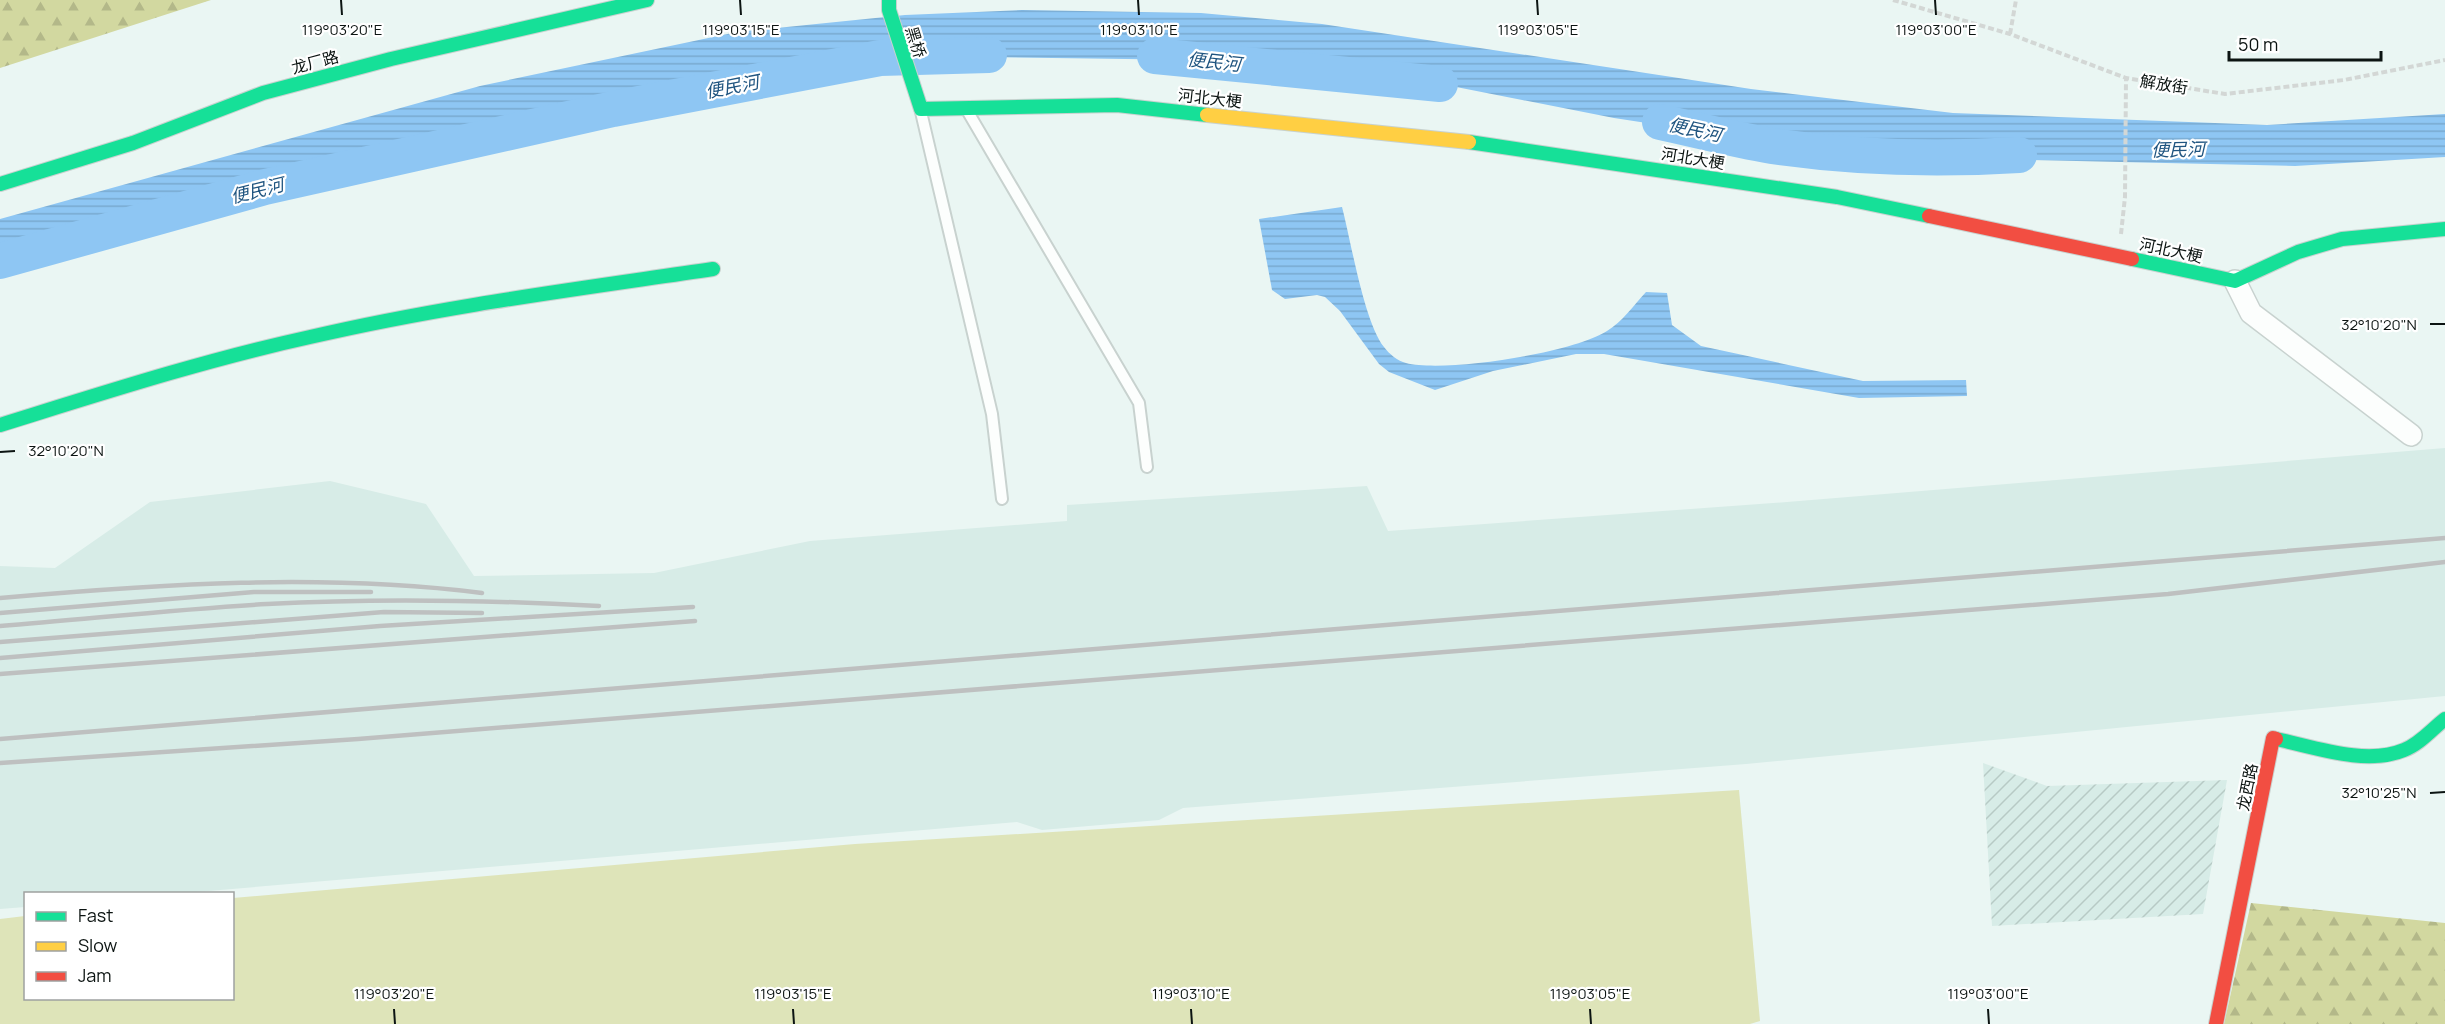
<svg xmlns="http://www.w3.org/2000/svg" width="2445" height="1024" viewBox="0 0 2445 1024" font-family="Manrope,'Noto Sans SC',sans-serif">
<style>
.built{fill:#d7ece7}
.industrial{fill:url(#industrial-furrows)}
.green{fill:#dee4b9}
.forest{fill:url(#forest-firs)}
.water{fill:url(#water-rules)}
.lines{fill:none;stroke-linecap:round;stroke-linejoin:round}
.river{stroke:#8ec6f3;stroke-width:36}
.lane-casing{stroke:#c8d2cf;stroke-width:14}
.street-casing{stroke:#c8d2cf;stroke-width:24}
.fast-casing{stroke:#c8d2cf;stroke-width:16}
.slow-casing{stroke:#c8d2cf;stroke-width:16}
.jam-casing{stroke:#c8d2cf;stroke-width:16}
.path{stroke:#d3d7d5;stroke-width:4;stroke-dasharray:6 3;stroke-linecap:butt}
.lane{stroke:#fcfefd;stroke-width:10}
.street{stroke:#fcfefd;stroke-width:21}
.fast{stroke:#16e098;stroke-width:14}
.slow{stroke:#ffcf43;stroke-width:14}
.jam{stroke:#f24e42;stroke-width:14}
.rail{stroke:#bec0c0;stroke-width:4.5}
.ticks{fill:none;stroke:#0c1412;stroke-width:2}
.labels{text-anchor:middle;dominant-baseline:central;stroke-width:4.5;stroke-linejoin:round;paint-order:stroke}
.street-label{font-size:16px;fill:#0c1412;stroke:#fff}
.water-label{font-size:18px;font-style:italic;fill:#205580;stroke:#fff}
.ticks-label{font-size:15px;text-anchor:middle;fill:#0c1412;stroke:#fff;stroke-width:4.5;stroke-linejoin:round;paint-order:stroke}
</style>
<defs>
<pattern id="industrial-furrows" width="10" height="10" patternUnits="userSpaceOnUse" patternTransform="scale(1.5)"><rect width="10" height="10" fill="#d7ece7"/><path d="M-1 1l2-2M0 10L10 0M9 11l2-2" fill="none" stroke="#b7cac5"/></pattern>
<pattern id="forest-firs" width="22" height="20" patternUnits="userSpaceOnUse" patternTransform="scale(1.5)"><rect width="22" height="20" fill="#d2d8a0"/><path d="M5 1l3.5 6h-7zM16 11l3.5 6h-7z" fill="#b3b889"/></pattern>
<pattern id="water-rules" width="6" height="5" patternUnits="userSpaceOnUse" patternTransform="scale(1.5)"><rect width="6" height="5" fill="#8ec6f3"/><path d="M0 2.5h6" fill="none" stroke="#79a9cf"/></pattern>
</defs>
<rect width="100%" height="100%" fill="#eaf6f3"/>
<!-- built -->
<path class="built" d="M 2445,448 L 2445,696 L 1746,764 L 1183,808 L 1159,820 L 1042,830 L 1017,822 L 185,893 L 26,894 L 25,907 L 0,909 L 0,566 L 55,568 L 150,502 L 330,481 L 426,504 L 474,576 L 654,573 L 810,541 L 1067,521 L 1067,505 L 1367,486 L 1388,531 L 1787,502 Z"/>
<!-- industrial -->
<path class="industrial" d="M 1983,763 L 2047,786 L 2227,780 L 2203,914 L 1992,926 Z"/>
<!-- green -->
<path class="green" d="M 1739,790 L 1760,1021 L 1750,1024 L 0,1024 L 0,919 L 25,916 L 26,998 L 232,998 L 233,898 L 855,844 Z"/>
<!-- forest -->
<path class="forest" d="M 0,0 L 211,0 L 0,68 Z
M 2251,903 L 2445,923 L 2445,1024 L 2224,1024 Z"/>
<!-- water -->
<path class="water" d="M 1022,10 L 1201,13 L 1322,24 L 1751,89 L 1953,113 L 2267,125 L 2445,114 L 2445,157 L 2295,166 L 1984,159 L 1897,154 L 1699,131 L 1614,118 L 1446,85 L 1299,68 L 1198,60 L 913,56 L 844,59 L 633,96 L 316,173 L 0,260 L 0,219 L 480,86 L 737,32 L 905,15 Z
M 1342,207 C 1351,241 1364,322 1384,347 C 1389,354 1398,361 1406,363 C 1445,373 1573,353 1607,331 C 1622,322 1634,305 1646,292 L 1667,293 L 1672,325 L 1701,346 L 1863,381 L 1966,380 L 1967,396 L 1859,398 L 1604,354 L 1576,354 L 1493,371 L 1435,390 L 1389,372 L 1379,364 L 1340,311 L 1325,297 L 1317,295 L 1285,299 L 1272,290 L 1259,219 Z"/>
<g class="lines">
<!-- river -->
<path class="river" d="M 1155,56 L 1440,84
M 1660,122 C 1697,130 1735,140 1772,146 C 1854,158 1936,160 2019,155
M 0,261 L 265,187 L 613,109 L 880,58 L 989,55"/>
<!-- lane casing -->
<g class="lane-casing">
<path id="lane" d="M 921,112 L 992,414 L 1002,499
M 968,112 L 1139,403 L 1147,467"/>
</g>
<!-- street casing -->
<g class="street-casing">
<path id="street" d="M 2235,281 L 2251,313 L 2411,435"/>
</g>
<!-- fast casing -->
<g class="fast-casing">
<path id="fast" d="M 889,0 L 889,10 L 921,109 L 1117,105 L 1207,115
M 1469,142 L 1837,197 L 1929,216
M 0,184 L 133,143 L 263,93 L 391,59 L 647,0
M 2132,259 L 2235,281 L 2298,252 L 2342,239 L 2445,229
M 0,425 C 103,393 205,360 310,337 C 443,306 578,289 713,269
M 2276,739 C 2314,747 2366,766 2404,750 C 2420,744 2432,729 2445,719"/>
</g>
<!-- slow casing -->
<g class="slow-casing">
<path id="slow" d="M 1207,115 L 1469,142"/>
</g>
<!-- jam casing -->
<g class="jam-casing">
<path id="jam" d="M 1929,216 L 2132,259
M 2216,1024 L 2273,738 L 2276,739"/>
</g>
<!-- path -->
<path class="path" d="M 1893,0 L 2010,34 L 2126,78 L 2225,94 L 2344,80 L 2445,60
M 2010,34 L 2016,0
M 2121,234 L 2125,197 L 2126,78"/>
<!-- lane -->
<use href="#lane" class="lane"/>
<!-- street -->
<use href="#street" class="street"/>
<!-- fast -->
<use href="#fast" class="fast"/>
<!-- slow -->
<use href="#slow" class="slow"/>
<!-- jam -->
<use href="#jam" class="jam"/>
<!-- rail -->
<path class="rail" d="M 0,598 C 161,584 321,573 482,593
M 0,613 L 254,592 L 371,592
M 0,626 C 89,619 178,609 267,604 C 378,598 488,600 599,606
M 0,642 L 384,612 L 482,613
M 0,658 L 380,626 L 693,607
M 0,674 L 695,621
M 0,739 L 2445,538
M 0,763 L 358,739 L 2168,594 L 2445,562"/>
</g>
<!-- ticks -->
<path class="ticks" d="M 341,0 L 342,15M 740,0 L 741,15M 1138,0 L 1139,15M 1537,0 L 1538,15M 1935,0 L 1936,15M 2430,324 L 2445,324M 0,452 L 15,451M 2430,793 L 2445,792M 394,1009 L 395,1024M 793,1009 L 794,1024M 1191,1009 L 1192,1024M 1590,1009 L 1591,1024M 1988,1009 L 1989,1024"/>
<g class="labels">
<!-- street labels -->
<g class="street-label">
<text transform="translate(916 42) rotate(73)">黑桥</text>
<text transform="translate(315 62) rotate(-15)">龙厂路</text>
<text transform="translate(2164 84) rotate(9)">解放街</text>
<text transform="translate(1210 98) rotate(6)">河北大梗</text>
<text transform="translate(1693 158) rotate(9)">河北大梗</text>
<text transform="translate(2171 250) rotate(12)">河北大梗</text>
<text transform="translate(2247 787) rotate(-79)">龙西路</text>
</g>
<!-- water labels -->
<g class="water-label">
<text transform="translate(1214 61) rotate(6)">便民河</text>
<text transform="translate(732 86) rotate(-11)">便民河</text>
<text transform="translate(1695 129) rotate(12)">便民河</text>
<text transform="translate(2178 149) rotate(-1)">便民河</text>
<text transform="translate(257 190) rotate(-14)">便民河</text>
</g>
</g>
<g class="ticks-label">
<text x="342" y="35">119°03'20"E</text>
<text x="741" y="35">119°03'15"E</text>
<text x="1139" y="35">119°03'10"E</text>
<text x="1538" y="35">119°03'05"E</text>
<text x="1936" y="35">119°03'00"E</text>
<text x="2379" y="330">32°10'20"N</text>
<text x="66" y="456">32°10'20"N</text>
<text x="2379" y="798">32°10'25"N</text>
<text x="394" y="999">119°03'20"E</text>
<text x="793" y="999">119°03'15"E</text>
<text x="1191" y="999">119°03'10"E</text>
<text x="1590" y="999">119°03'05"E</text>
<text x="1988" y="999">119°03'00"E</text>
</g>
<!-- legend -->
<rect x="24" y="892" width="210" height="108" fill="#ffffff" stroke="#9ea1a0" stroke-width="1.5"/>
<rect x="36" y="912" width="30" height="9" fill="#16e098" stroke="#9ea1a0" stroke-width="1.5"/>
<text x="78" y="922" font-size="18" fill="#0c1412">Fast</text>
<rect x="36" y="942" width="30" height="9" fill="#ffcf43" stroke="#9ea1a0" stroke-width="1.5"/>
<text x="78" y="952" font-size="18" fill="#0c1412">Slow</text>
<rect x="36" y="972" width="30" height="9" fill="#f24e42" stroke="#9ea1a0" stroke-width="1.5"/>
<text x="78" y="982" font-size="18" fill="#0c1412">Jam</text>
<!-- scale -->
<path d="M2229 51v9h152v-9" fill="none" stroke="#0c1412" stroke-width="3"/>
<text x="2238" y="51" font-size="18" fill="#0c1412" stroke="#ffffff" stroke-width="4.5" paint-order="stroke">50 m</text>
</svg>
